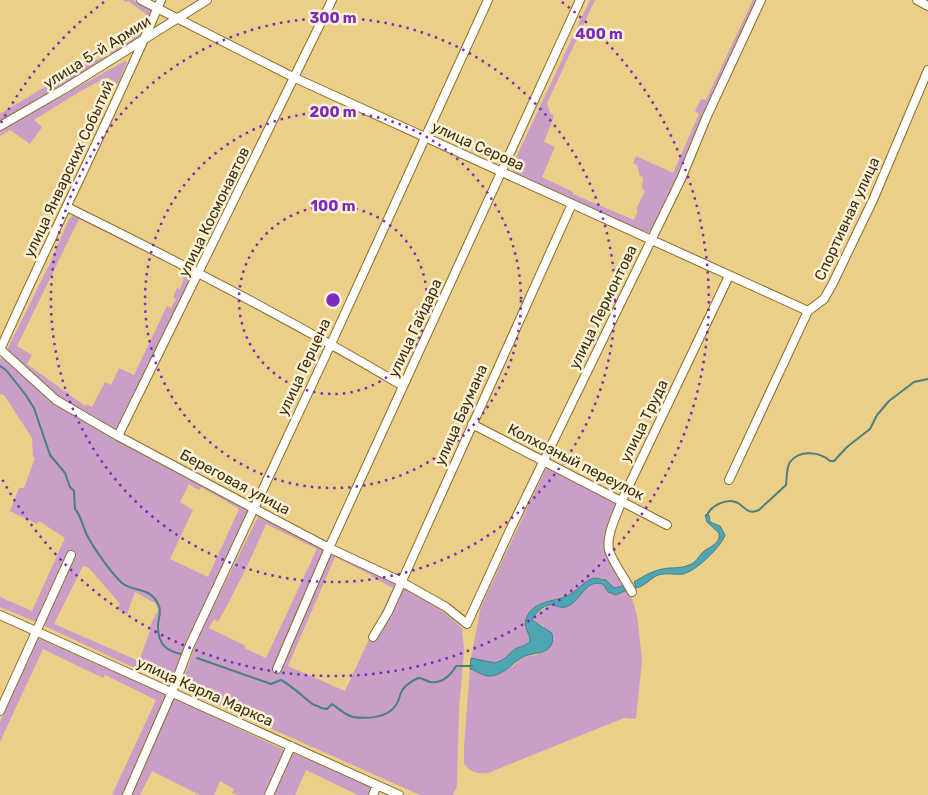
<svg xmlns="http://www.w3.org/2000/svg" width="928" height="795" viewBox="0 0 928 795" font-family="Rubik,sans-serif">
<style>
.green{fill:#c99ec7;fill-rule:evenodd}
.water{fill:#4ea5b3;stroke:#488182}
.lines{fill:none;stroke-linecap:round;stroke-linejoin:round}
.stream{stroke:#488182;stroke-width:2}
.minor-casing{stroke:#876d25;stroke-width:10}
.minor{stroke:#fff;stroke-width:8}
.ring{fill:none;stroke:#7b2cbf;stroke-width:2.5;stroke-dasharray:2.5 5}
.labels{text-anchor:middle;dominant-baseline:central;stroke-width:5;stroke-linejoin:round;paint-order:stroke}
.street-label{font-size:15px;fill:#392e11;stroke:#fdf1d6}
.centre{fill:#7b2cbf;stroke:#fdf1d6;stroke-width:2.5}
.ring-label{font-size:15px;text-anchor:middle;font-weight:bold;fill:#7b2cbf;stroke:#fdf1d6;stroke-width:5;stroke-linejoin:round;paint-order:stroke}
</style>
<rect width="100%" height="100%" fill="#ebcf88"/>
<!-- green -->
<path class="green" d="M 123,0 L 133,0 L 155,12 L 149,28 L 138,40 L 44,97 L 0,121 L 0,114 L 91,59 L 93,61 L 111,55 L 110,53 L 133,39 L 150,17 L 128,1 L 126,2 Z
M 590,0 L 595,0 L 547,103 L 550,113 L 554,116 L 544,142 L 555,147 L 542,177 L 573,192 L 573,194 L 634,220 L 638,210 L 636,209 L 645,191 L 642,189 L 643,177 L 640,176 L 637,165 L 633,163 L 636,156 L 673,173 L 699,114 L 695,111 L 701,99 L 706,100 L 753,0 L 757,0 L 665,207 L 654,229 L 648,232 L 641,231 L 516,173 L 513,170 L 513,164 Z
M 125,61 L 127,62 L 118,84 L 107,77 L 79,92 L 34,120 L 42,127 L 30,144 L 10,130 L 0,136 L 0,130 Z
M 75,214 L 196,272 L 118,431 L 65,401 L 50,391 L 9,351 L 8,348 L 51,261 L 69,219 ZM 79,219 L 184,271 L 182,277 L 184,278 L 180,289 L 177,288 L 173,297 L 176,299 L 171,308 L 167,306 L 134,375 L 119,368 L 111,385 L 105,382 L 92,407 L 87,404 L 85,406 L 27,364 L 32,355 L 17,346 Z
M 4,357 L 52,401 L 251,508 L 171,685 L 34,621 L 0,607 L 0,597 L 32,611 L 65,538 L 39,521 L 37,524 L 10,511 L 19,488 L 24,488 L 35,458 L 33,457 L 32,438 L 4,395 L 0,394 L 0,359 ZM 189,484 L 199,490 L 201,487 L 239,509 L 208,577 L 170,559 L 193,510 L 180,502 ZM 83,566 L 89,568 L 120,604 L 117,609 L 127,614 L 135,592 L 155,603 L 158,610 L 149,628 L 150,631 L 139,661 L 54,624 Z
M 547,466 L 615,501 L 617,506 L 605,544 L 627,585 L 614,588 L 609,582 L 602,578 L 571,593 L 538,605 L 532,609 L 525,627 L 530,637 L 530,641 C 526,646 521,646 515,649 C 508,654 506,660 495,664 L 471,658 L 481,606 L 486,596 Z
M 258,517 C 298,535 339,554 379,574 C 408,589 438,605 462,628 L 464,651 L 459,710 L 457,786 L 453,795 L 420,795 L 180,688 L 200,633 ZM 266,524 L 317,549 L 266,658 L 244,648 L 246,646 L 209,628 L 214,619 L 218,622 C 236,590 252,557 266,524 ZM 335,557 L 371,575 L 371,576 L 393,588 L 345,691 L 288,666 Z
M 599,583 L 603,584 L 608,592 L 616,595 L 629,589 L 637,615 L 642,660 L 636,719 L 624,718 L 488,773 C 477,774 471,773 464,764 L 464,746 L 470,669 L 485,676 L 513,666 L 522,657 L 537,655 L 544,626 L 532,620 L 533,617 L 549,605 C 581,612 574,586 599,583 Z
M 38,638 L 166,694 L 166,698 L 122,795 L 112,795 L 156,700 L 105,675 L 103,678 L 43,649 L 0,742 L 0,722 Z
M 174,698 L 284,750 L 264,795 L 239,795 L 232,793 L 234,789 L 220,781 L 214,795 L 200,795 L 152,771 L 140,795 L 130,795 Z
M 292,753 L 368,784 L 371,788 L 370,795 L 358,795 L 306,770 L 295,795 L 272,795 Z"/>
<!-- water -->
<path class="water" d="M 705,515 L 709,515 L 710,522 L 720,526 L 725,535 C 722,546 695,572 683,574 C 675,575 664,572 656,576 C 649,580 645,586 636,588 L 634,582 C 642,577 652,571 662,569 C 671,567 680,569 689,565 C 696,563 698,557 703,552 C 710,546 721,544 719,533 L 707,522 Z
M 594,578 L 606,580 L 614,588 L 627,585 L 629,589 L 616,595 L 608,592 L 603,584 C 584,579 582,600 568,606 C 562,610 555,604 549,605 C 543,606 537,613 533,617 L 532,620 L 552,633 C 557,657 531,651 521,658 C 510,665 505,674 491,676 C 484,677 477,671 470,669 L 471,658 L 495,663 C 506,660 508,654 515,649 C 521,646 526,646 530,641 C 530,633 523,628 526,619 C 533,599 556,603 572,593 C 580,588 584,581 594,578 Z"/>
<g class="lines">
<!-- stream -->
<path class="stream" d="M 0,366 L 6,370 L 25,394 L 34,408 L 50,455 L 65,473 L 70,487 L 74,491 L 75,509 C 81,516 82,524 86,533 C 92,546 111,573 122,583 C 135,593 151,586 159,606 C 162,613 157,621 158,629 C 159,645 167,651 181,654
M 707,515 C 711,506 727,497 738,503 C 746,508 748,515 759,510 L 786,485 C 787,478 786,468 790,462 C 800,449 820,452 830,461 L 834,461 L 847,447 L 870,429 L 877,415 L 889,401 L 914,382 L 928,379
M 197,658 L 271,684 L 281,680 C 292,686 301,695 311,703 C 314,706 318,705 321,708 L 327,709 L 332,704 C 338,708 345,715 353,717 C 367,719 388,718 396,705 C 399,701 399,697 401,693 C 403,687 412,681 418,678 C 423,678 426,681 430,682 C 442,684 451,675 456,666 L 472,666"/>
<!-- minor casing -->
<g class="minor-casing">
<path id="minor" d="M 141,0 L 295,78 L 808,311
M 917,0 L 928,6
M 0,126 L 66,88 L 207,0
M 67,207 C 181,263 293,321 403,386
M 0,349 L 56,400 L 118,436 L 253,508 L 329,548 L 400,581 L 446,607 L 467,624 L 511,528 L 681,179 L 707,116 L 761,0
M 0,350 C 52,233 111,118 161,0
M 472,424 L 667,525
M 118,436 L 332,0
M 729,480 L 808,311 L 824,299 L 833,283 L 873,200 L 928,70
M 632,592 C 627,582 611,559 609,550 C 606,534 617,515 622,500 L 729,276
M 0,615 L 399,795
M 373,637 L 388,612 L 572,204
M 277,669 L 329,548 L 580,0
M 0,711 L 71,555
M 127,795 L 172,692 L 189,647 L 331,344 L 488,0
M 269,795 L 291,746
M 373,795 L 377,785"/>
</g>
<!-- minor -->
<use href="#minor" class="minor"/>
</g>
<!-- distance rings -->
<g class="ring">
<circle cx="333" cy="300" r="94"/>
<circle cx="333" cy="300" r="188"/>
<circle cx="333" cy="300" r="282"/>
<path d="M1 123A376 376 0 0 1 104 2M562 2A376 376 0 1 1 1 477"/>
</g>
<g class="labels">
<!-- street labels -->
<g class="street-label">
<text transform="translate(97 52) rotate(-32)">улица 5-й Армии</text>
<text transform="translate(478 146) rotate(24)">улица Серова</text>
<text transform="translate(69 169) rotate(-65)">улица Январских Событий</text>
<text transform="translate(214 212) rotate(-64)">улица Космонавтов</text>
<text transform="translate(847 219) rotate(-65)">Спортивная улица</text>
<text transform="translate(603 307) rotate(-64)">улица Лермонтова</text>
<text transform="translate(415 328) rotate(-65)">улица Гайдара</text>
<text transform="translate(304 367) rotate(-65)">улица Герцена</text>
<text transform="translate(461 415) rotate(-66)">улица Баумана</text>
<text transform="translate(644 421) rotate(-64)">улица Труда</text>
<text transform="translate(576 462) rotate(27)">Колхозный переулок</text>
<text transform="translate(235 482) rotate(28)">Береговая улица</text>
<text transform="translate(205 692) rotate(24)">улица Карла Маркса</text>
</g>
</g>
<circle cx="333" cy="300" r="8" class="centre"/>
<g class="ring-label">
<text x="333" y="23">300 m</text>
<text x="599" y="39">400 m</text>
<text x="333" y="117">200 m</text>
<text x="333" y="211">100 m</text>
</g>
</svg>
